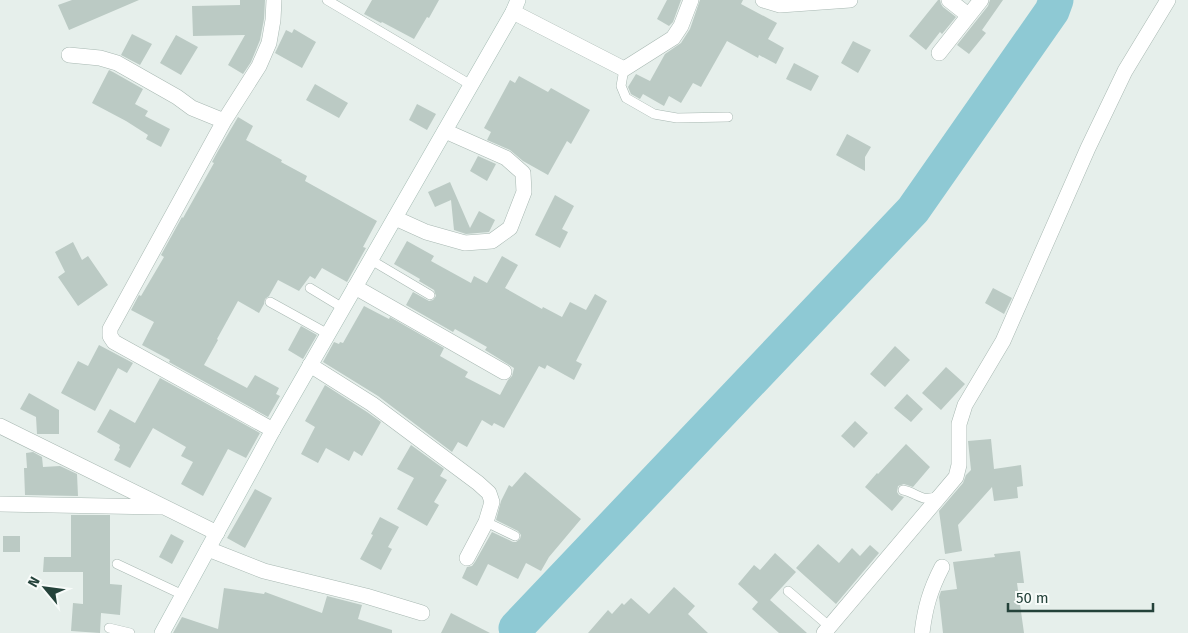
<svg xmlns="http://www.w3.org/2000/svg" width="1188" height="633" viewBox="0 0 1188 633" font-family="'Fira Sans',sans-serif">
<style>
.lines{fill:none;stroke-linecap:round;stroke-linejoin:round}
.river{stroke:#8ec9d4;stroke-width:35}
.building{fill:#bbcac4}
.lane-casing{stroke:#a8b8b2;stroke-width:10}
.street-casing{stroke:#a8b8b2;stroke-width:16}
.secondary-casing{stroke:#a4bbb3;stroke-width:16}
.lane{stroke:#fff;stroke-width:9}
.street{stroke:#fff;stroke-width:15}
.secondary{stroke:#fff;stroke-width:15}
</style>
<rect width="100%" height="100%" fill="#e6efeb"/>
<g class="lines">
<!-- river -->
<path class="river" d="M 518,633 L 516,628 L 913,210 L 1052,11 L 1056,0"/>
</g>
<!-- building -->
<path class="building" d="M 72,0 L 139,0 L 69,30 L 58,5 Z
M 240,0 L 265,0 L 264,19 L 260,40 L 251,62 L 243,74 L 228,65 L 245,35 L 193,36 L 192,6 L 240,5 Z
M 372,0 L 439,0 L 429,18 L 427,17 L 414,39 L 382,22 L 381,23 L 364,14 Z
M 667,0 L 681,0 L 673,22 L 669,26 L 657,19 Z
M 700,0 L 743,0 L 741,4 L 777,23 L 768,39 L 784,48 L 776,64 L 759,55 L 758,58 L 727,41 L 701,87 L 693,83 L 681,103 L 669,96 L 664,106 L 643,94 L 640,99 L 631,94 L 628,87 L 636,74 L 650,81 L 665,54 L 681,43 L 690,29 Z
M 938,0 L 940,0 L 941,4 L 943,7 L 956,17 L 942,34 L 940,32 L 926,50 L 909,36 Z
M 990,0 L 1003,0 L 982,30 L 986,33 L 969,54 L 957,45 L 988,6 Z
M 294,29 L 316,42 L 302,68 L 275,53 L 286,30 L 292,33 Z
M 132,34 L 152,44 L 140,65 L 121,55 Z
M 176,35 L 198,47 L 181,75 L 160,63 Z
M 853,41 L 871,50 L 858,73 L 841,63 Z
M 794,63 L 819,76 L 811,91 L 786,79 Z
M 109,70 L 113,72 L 143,89 L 135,104 L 148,111 L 145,116 L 170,129 L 161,147 L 146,139 L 148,135 L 126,121 L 92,103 Z
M 519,76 L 548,92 L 551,88 L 590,110 L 571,144 L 567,141 L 548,175 L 523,161 L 510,150 L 487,140 L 491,132 L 484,128 L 510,80 L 515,83 Z
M 315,84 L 348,103 L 339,118 L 306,100 Z
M 417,104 L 436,114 L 427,130 L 409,120 Z
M 238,117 L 253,126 L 246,140 L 282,160 L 281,162 L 307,176 L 305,181 L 377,221 L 363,247 L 366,248 L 347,282 L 322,268 L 315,279 L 310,276 L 299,291 L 278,280 L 269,296 L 265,299 L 264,304 L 259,313 L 238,301 L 217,339 L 218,340 L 204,365 L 247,388 L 255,375 L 279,388 L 276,394 L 280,396 L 268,417 L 169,362 L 170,360 L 142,345 L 154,322 L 131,310 L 139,295 L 141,296 L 164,257 L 161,255 L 182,217 L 183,218 L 214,163 L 212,162 L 218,151 Z
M 847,134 L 871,147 L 865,157 L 865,171 L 836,155 Z
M 478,156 L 496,164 L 487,181 L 470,171 Z
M 450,182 L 470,228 L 479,211 L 495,220 L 489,232 L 466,234 L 454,230 L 451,200 L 435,207 L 428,192 Z
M 555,195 L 574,206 L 562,229 L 568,232 L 560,248 L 535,235 Z
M 407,241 L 434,256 L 431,261 L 471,283 L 474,276 L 487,283 L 502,256 L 518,265 L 505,288 L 542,309 L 543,307 L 562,317 L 570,302 L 586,310 L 595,294 L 607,301 L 576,361 L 582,364 L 574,380 L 547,365 L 545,369 L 539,366 L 504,428 L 494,423 L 492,426 L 482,420 L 467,447 L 458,442 L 452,452 L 378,396 L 323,362 L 334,342 L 339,344 L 340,342 L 343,343 L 364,306 L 389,319 L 390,317 L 444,348 L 440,356 L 468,372 L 465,377 L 500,395 L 508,380 L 512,376 L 514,368 L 485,350 L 487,347 L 455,329 L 453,332 L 406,305 L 413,292 L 429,301 L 433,300 L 436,296 L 434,290 L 419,281 L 420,279 L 394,264 Z
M 73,242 L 82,260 L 88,256 L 108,285 L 78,306 L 58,277 L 65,272 L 55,252 Z
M 993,288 L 1012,298 L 1004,314 L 985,303 Z
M 301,326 L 317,335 L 303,359 L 288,350 Z
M 99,345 L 133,363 L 127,373 L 118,368 L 95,411 L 61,393 L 78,361 L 88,366 Z
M 895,346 L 910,360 L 885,387 L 870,374 Z
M 946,367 L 965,384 L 941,410 L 922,393 Z
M 160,378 L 260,433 L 246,458 L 228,449 L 203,496 L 181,484 L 193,462 L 181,456 L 186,447 L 153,428 L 130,468 L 114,460 L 120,449 L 119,448 L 120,445 L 97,432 L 110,409 L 135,423 Z
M 325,385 L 367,412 L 381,422 L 362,456 L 354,451 L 349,461 L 326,448 L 318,463 L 301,454 L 315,427 L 305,421 Z
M 29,393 L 59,410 L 59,434 L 37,434 L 36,417 L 20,409 Z
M 907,394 L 923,409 L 911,422 L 894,408 Z
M 855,421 L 868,433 L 854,448 L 841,436 Z
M 991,439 L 994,469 L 1021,465 L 1023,486 L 1017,487 L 1018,498 L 994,501 L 992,487 L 958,525 L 962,551 L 945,554 L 939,511 L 963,483 L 966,475 L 971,470 L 968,441 Z
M 906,444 L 930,467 L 913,487 L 904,484 L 898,486 L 897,492 L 899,495 L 904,497 L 892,511 L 865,487 L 877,473 L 878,474 Z
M 411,445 L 444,469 L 440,476 L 447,480 L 434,502 L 439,505 L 427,526 L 397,509 L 414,478 L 397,469 Z
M 33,452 L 42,457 L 43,467 L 60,466 L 77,474 L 78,496 L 25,495 L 24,468 L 27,468 L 26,453 Z
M 525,472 L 581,519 L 549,557 L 541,571 L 526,563 L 518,579 L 488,564 L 477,586 L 462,578 L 467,567 L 472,566 L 475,562 L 492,532 L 513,542 L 516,542 L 520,539 L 521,535 L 518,531 L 496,520 L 501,501 L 509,485 L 512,487 Z
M 255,489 L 272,498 L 245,548 L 227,538 Z
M 71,515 L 110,515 L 110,584 L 122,585 L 120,615 L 101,613 L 100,633 L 71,631 L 73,603 L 83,604 L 83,572 L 43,572 L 44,557 L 71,557 Z
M 380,517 L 399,527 L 388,547 L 392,549 L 381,570 L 360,559 L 373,535 L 371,534 Z
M 171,534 L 184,541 L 172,564 L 159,557 Z
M 3,536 L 20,536 L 20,552 L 3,552 Z
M 818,544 L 839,563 L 852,548 L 860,556 L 870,545 L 879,553 L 836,604 L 796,568 Z
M 1020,551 L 1024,583 L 1017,583 L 1024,633 L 943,633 L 939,597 L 941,591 L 957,589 L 953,562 L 995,557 L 994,554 Z
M 775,553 L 796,572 L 770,600 L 807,633 L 779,633 L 752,609 L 758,602 L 738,584 L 754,565 L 760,570 Z
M 674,587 L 695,606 L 688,614 L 708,633 L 588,633 L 608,610 L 612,614 L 622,603 L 624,605 L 631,598 L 649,614 Z
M 224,588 L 264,594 L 265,592 L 322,613 L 327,596 L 362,605 L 358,619 L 392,630 L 392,633 L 173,633 L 182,617 L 218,629 Z
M 451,613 L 490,633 L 441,633 Z"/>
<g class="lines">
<!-- lane casing -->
<g class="lane-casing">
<path id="lane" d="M 327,0 L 471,85
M 624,69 L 621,86 L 626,98 L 654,114 L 677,118 L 728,117
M 371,260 L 430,295
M 310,288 L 343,308
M 270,302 L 328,334
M 903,490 C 918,493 923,504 939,495
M 486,522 L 515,536
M 117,564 L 183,595
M 788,591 L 830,627
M 109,628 L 130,633"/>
</g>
<!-- street casing -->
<g class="street-casing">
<path id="street" d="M 763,0 L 780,5 L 850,0
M 949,0 L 968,15
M 513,12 L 624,69 L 673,38 L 681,26 L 691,0
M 939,53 L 981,0
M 69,55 L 100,58 L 117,63 L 177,97 L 192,108 L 224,121
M 395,218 L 426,232 L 465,243 L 492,241 L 510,228 L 524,192 L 523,173 L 506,158 L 445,131
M 355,287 L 504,372
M 310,365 L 372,404 L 478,483 L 489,493 L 492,502 L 486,522 L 467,558
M 0,426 L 217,533
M 273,430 L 114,342 L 110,336 L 110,329 L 224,121 L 259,66 L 269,43 L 273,20 L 274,0
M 0,504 L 159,507
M 208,549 L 264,571 L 366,596 L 422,613
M 824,633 L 956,477 L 959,465 L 959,424 L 965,405 L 1003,341 L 1088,148 L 1125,71 L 1168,0
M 922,633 C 925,608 930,590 942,567"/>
</g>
<!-- secondary casing -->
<g class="secondary-casing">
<path id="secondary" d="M 162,633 L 273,430 L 513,12 L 518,0"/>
</g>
<!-- lane -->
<use href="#lane" class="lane"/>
<!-- street -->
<use href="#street" class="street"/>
<!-- secondary -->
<use href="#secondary" class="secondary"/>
</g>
<!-- north arrow -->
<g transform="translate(45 588) rotate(299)" stroke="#f7fbf9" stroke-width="4" paint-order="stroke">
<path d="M0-4L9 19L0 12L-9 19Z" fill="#24423a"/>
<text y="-8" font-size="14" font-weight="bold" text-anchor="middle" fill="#24423a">N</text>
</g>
<!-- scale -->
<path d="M1008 603v8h145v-8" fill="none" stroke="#24423a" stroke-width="2.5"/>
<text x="1016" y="603" font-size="15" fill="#24423a" stroke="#f7fbf9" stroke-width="4" paint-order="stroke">50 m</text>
</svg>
